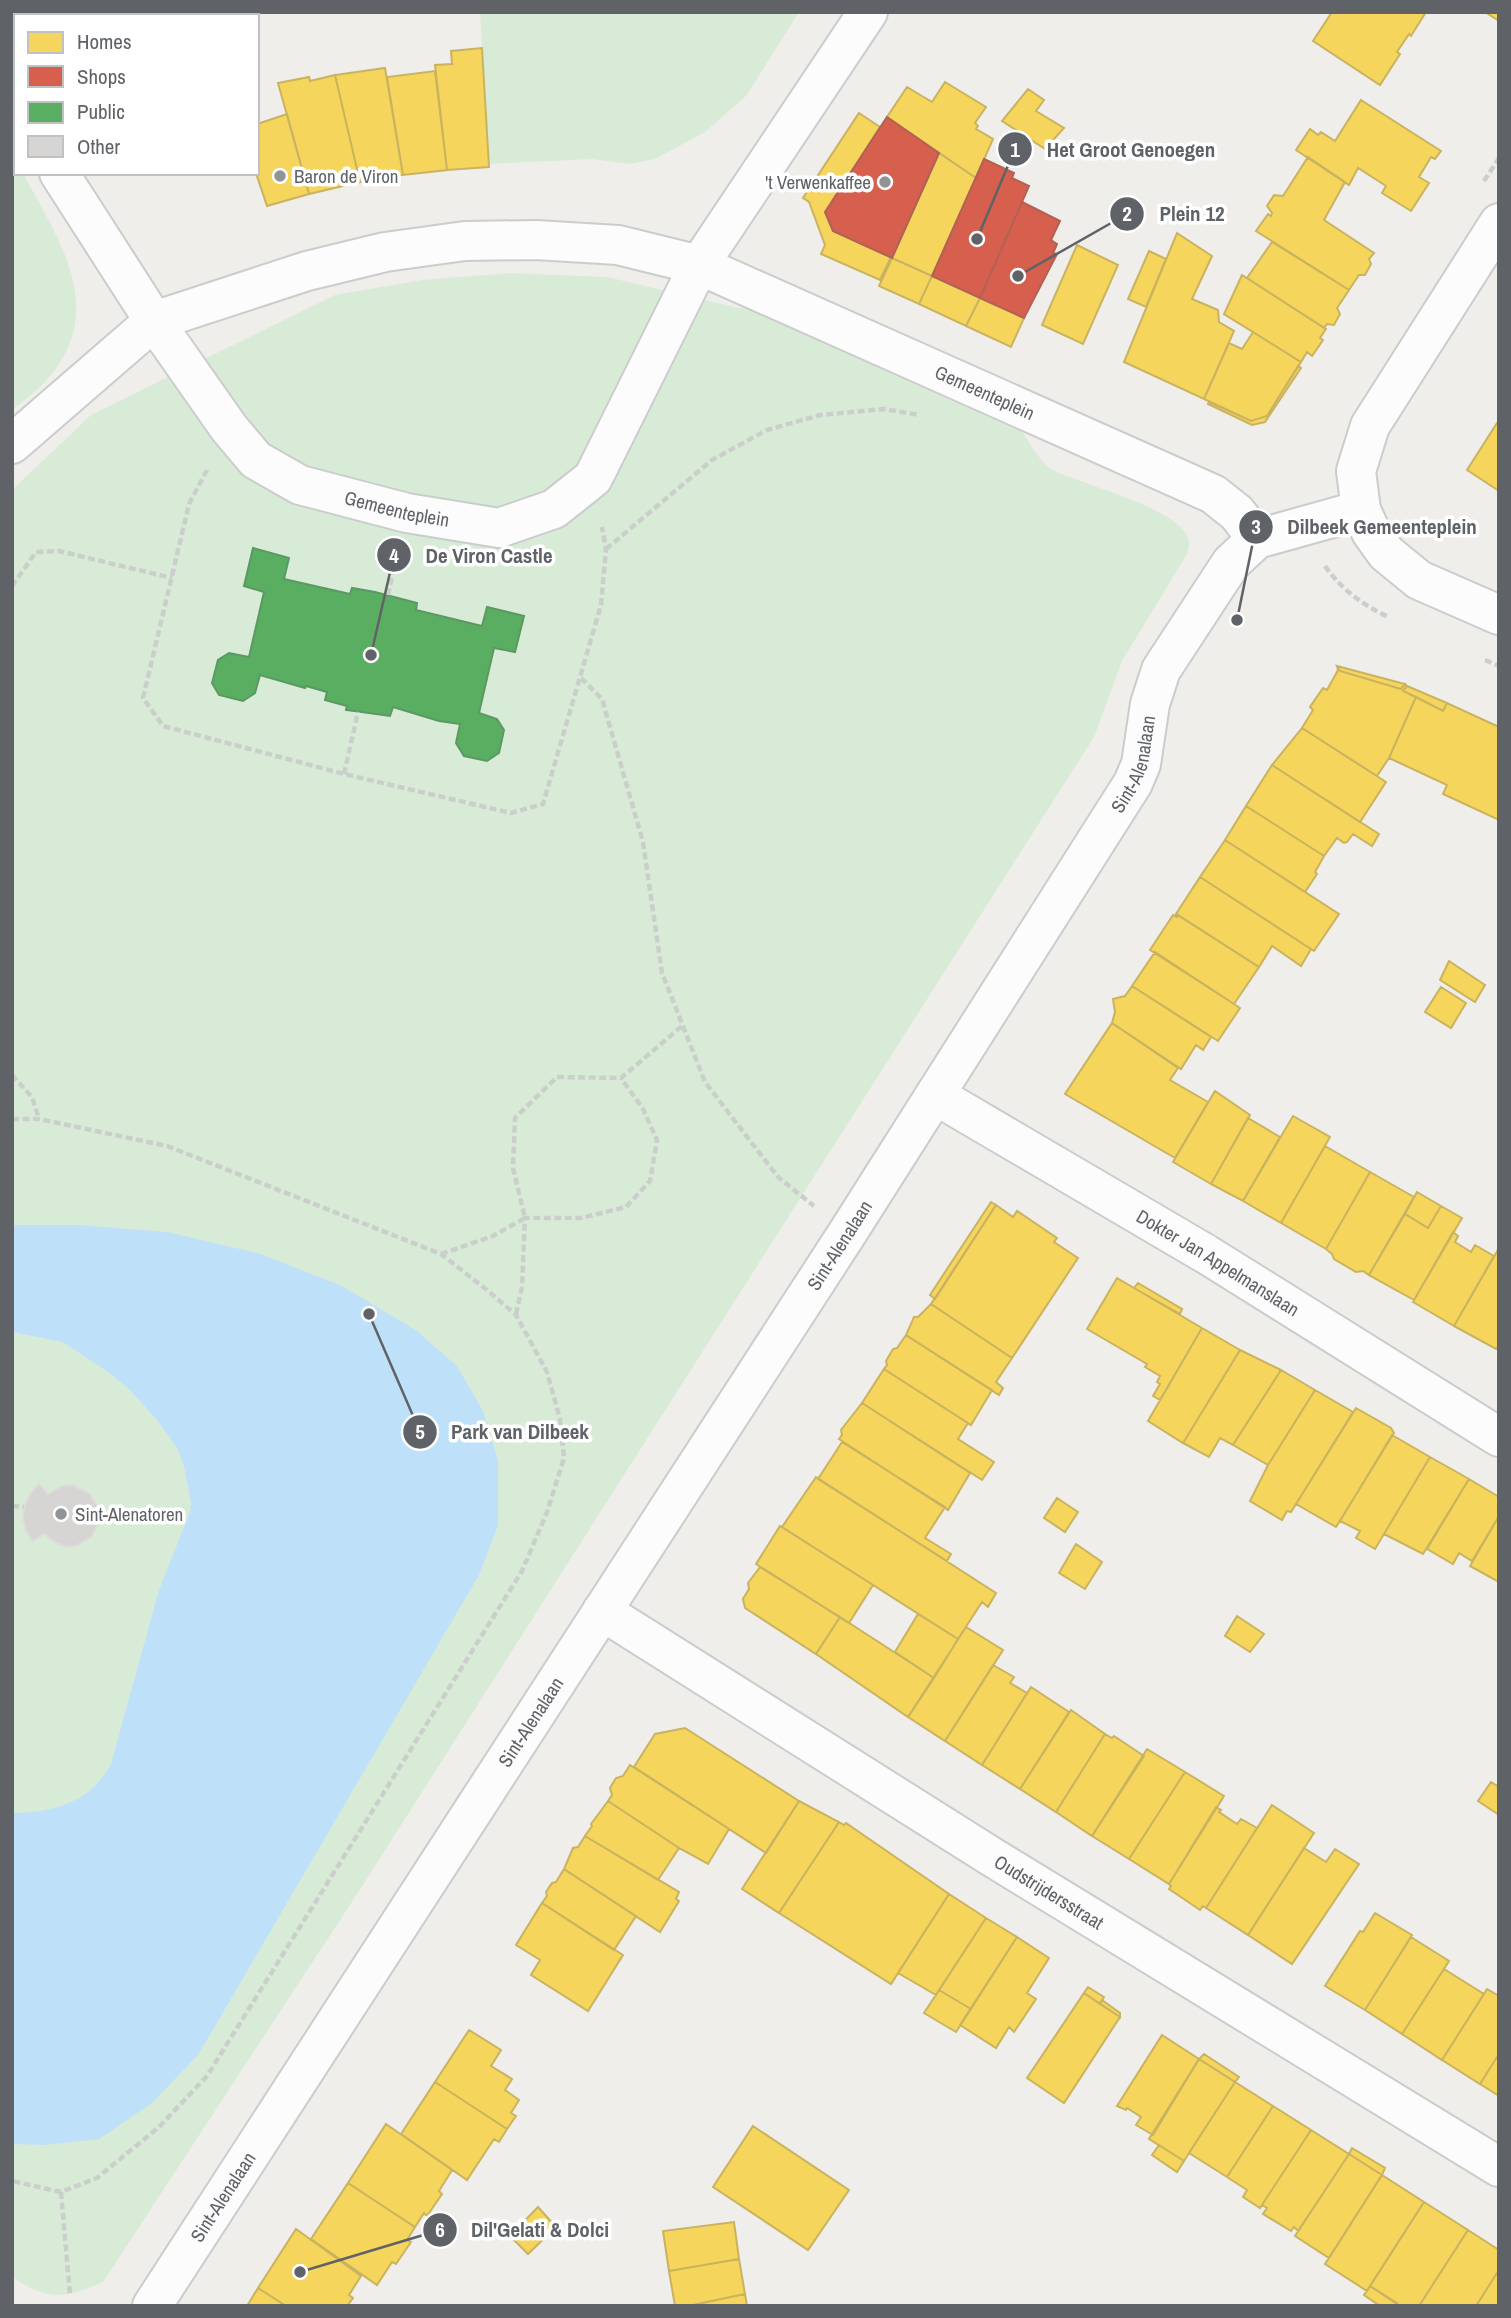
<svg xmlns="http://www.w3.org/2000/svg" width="1511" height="2318" viewBox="0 0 1511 2318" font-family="'Archivo Narrow',sans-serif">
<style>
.green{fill:#d8ebd6}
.water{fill:#bfe0f9}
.homes{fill:#f6d55c;stroke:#c9b360;stroke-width:2}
.shops{fill:#d6604d;stroke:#b26155;stroke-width:2}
.public{fill:#5aae61;stroke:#5c9863;stroke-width:2}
.building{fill:#d6d5d3;stroke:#deddd9;stroke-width:2}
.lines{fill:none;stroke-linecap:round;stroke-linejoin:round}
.pedestrian-casing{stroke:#cbcccc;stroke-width:42}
.minor-casing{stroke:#cbcccc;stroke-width:42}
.path{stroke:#cacfcc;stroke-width:4.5;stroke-dasharray:7 3.5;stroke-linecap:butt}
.pedestrian{stroke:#fdfcfc;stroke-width:38}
.minor{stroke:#fdfcfc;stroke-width:38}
.poi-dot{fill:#919496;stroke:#fff;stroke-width:2.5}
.labels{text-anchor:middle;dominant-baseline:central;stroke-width:7;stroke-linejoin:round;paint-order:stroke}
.poi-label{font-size:19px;fill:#5f6368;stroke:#fff;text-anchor:start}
.street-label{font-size:19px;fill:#5f6368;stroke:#fff}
.leader{fill:none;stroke:#5f6368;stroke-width:2.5}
.callout-dot{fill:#5f6368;stroke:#fff;stroke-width:2.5}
.mark-label{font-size:21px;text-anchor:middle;font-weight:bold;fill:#fff}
.callout-label{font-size:21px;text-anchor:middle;font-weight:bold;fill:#5f6368;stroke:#fff;stroke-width:7;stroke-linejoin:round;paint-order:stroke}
</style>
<rect width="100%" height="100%" fill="#efeeea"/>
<!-- green -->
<path class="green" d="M 480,12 L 799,12 L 746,96 L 705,132 L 655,159 L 630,164 L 592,159 L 489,164 Z
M 12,164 L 16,167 L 16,173 L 23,173 C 59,241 110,311 45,382 C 36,392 23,401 12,410 Z
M 510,273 L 607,277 L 752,311 L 1022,432 C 1030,443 1041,464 1053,470 C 1082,485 1177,507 1188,538 C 1190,543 1188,549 1187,554 L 1122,661 L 1094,737 L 359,1891 L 103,2282 C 65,2299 48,2301 12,2277 L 12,490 L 91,415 L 335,295 L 422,280 Z"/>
<!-- water -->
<path class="water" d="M 12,1225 L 78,1225 L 167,1232 L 261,1254 L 342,1286 L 417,1331 L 457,1366 L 483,1411 L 498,1461 L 498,1525 L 479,1575 L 198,2055 L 152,2103 L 99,2139 L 45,2145 L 12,2144 L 12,1813 C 54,1813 91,1802 111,1764 L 159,1590 L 190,1512 L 191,1502 L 184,1466 L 177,1448 L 157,1420 L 130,1390 L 108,1372 L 63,1342 L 12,1332 Z"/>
<!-- homes -->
<path class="homes" d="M 1332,12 L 1426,12 L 1411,36 L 1409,34 L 1397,52 L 1400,54 L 1380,85 L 1313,41 Z
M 1485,12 L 1499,12 L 1499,21 Z
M 482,48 L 489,167 L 447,170 L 435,65 L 452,64 L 451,51 Z
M 385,68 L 403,175 L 360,182 L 335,75 Z
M 435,71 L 447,170 L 403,175 L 387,77 Z
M 335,75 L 360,182 L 309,194 L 278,83 L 309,77 L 310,81 Z
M 945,82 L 986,107 L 975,123 L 978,126 L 976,129 L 993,139 L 976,178 L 887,117 L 907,87 L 932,102 Z
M 1028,89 L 1044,100 L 1036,111 L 1064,128 L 1045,149 L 1002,121 Z
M 1361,100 L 1441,151 L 1435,159 L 1431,157 L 1419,177 L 1429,183 L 1411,211 L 1382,193 L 1386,186 L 1358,168 L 1349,185 L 1296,150 L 1310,129 L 1318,135 L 1321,132 L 1335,141 Z
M 859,113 L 880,127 L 825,212 L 833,231 L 891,257 L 880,280 L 821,254 L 825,245 L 809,202 L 803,198 Z
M 287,114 L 309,194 L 267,206 L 256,173 L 257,124 Z
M 939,153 L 976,178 L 932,276 L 892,258 Z
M 1308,157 L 1345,182 L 1324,220 L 1374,253 L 1369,259 L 1371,264 L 1365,275 L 1359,275 L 1349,290 L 1256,231 L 1268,214 L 1271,216 L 1272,213 L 1267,206 L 1274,195 L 1283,196 Z
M 1177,233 L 1212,256 L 1192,299 L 1218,310 L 1219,322 L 1234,331 L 1204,399 L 1124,362 Z
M 1272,242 L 1349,290 L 1337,308 L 1340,314 L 1334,325 L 1327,324 L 1324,328 L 1247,278 Z
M 1077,245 L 1118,265 L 1083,344 L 1042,325 Z
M 1149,251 L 1166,259 L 1146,307 L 1128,299 Z
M 892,258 L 932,276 L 919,304 L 879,286 Z
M 1242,275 L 1326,329 L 1320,338 L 1323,340 L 1312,356 L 1307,352 L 1301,362 L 1224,314 Z
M 932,276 L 980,298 L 966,326 L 919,304 Z
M 980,298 L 1024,318 L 1011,347 L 966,326 Z
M 1253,332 L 1301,362 L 1267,416 L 1251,421 L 1204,399 L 1229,343 L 1242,349 Z
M 1298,366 L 1301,368 L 1265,422 L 1252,425 L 1208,404 L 1209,402 L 1251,421 L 1267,416 Z
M 1499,420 L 1499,491 L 1467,470 Z
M 1337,666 L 1340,671 L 1401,689 L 1405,684 L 1407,686 L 1403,691 L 1416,697 L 1389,758 L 1377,776 L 1302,728 L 1313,710 L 1310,707 L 1323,688 L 1327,690 L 1338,670 Z
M 1337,666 L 1405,684 L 1401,689 L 1340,671 Z
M 1407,686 L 1447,703 L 1443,711 L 1403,691 Z
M 1416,697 L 1443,711 L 1447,703 L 1499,727 L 1499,820 L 1443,794 L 1447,785 L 1389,758 Z
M 1302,728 L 1386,782 L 1360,822 L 1272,765 Z
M 1272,765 L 1379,834 L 1372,846 L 1353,834 L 1347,842 L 1344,843 L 1337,838 L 1324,856 L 1246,806 Z
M 1246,806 L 1324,856 L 1315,872 L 1317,874 L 1305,892 L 1225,840 Z
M 1225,840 L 1339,914 L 1314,951 L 1200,877 Z
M 1200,877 L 1311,949 L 1301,966 L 1272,946 L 1259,967 L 1176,914 Z
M 1173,915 L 1177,917 L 1178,915 L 1259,967 L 1234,1004 L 1150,950 Z
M 1155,952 L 1240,1008 L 1218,1041 L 1132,986 Z
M 1449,961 L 1485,985 L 1475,1002 L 1440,980 Z
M 1132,986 L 1211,1037 L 1203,1050 L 1196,1045 L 1181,1069 L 1112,1023 L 1115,1012 L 1113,999 L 1125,996 Z
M 1441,987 L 1466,1003 L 1451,1028 L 1425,1012 Z
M 1112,1023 L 1178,1068 L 1170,1080 L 1208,1102 L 1175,1158 L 1065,1094 Z
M 1215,1091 L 1250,1115 L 1211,1184 L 1173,1162 Z
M 1293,1116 L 1330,1137 L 1281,1223 L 1243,1201 Z
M 1248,1118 L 1280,1137 L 1243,1201 L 1211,1184 Z
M 1325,1146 L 1370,1172 L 1326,1249 L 1281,1223 Z
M 1370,1172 L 1414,1197 L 1369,1275 L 1363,1271 L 1356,1272 L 1334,1259 L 1332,1254 L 1326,1249 Z
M 1417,1192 L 1441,1206 L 1428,1228 L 1405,1214 Z
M 991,1202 L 996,1205 L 935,1299 L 930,1295 Z
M 996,1205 L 1013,1217 L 1017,1211 L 1057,1238 L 1054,1242 L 1078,1258 L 1012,1358 L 931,1304 Z
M 1441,1206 L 1462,1218 L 1414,1300 L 1369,1275 L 1405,1214 L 1428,1228 Z
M 1453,1232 L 1458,1236 L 1455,1242 L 1471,1252 L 1475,1245 L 1494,1256 L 1454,1326 L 1413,1302 Z
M 1499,1248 L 1499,1345 L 1496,1349 L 1454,1326 Z
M 1117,1278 L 1202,1328 L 1160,1400 L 1153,1396 L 1160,1384 L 1157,1382 L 1160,1376 L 1145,1367 L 1147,1364 L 1087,1329 Z
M 1138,1283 L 1182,1309 L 1180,1314 L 1134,1288 Z
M 931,1304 L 1012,1358 L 996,1382 L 1003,1388 L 999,1395 L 906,1335 L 914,1317 L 918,1317 Z
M 1202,1328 L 1240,1350 L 1183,1443 L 1148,1421 Z
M 906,1335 L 992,1390 L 971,1425 L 884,1369 L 887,1365 L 886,1361 L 893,1349 L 897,1348 Z
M 1240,1350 L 1281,1370 L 1233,1445 L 1220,1438 L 1209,1457 L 1183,1443 Z
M 884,1369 L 968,1423 L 958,1439 L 994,1462 L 982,1480 L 862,1403 Z
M 1281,1370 L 1315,1390 L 1268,1465 L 1233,1445 Z
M 1315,1390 L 1353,1412 L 1291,1512 L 1287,1511 L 1282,1520 L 1250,1501 L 1268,1465 Z
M 862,1403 L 970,1473 L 948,1510 L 839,1439 L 842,1435 L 841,1430 Z
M 1356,1408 L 1391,1428 L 1394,1433 L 1336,1527 L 1296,1504 Z
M 1392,1435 L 1430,1457 L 1375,1549 L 1356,1538 L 1360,1531 L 1340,1521 Z
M 842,1442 L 945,1507 L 925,1538 L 951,1554 L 947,1561 L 818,1479 Z
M 1430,1457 L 1469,1479 L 1423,1554 L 1384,1534 Z
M 816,1477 L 996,1593 L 988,1607 L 982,1602 L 958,1639 L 782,1527 Z
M 1469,1479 L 1499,1497 L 1499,1516 L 1472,1561 L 1459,1553 L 1453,1564 L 1427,1549 Z
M 1057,1498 L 1078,1512 L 1065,1532 L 1044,1518 Z
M 1499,1516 L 1499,1582 L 1470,1566 Z
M 780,1526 L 873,1585 L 849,1623 L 756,1564 Z
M 1076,1544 L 1102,1562 L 1085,1589 L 1059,1573 Z
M 760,1567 L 840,1617 L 816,1654 L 745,1608 L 743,1599 L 749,1589 L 748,1583 Z
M 918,1614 L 958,1639 L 934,1678 L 895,1652 Z
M 1237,1616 L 1264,1634 L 1250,1652 L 1225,1636 Z
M 840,1617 L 934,1678 L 908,1717 L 816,1654 Z
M 966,1627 L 1003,1650 L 945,1741 L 908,1717 Z
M 993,1665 L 1014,1677 L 1010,1683 L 1027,1693 L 982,1765 L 945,1741 Z
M 1031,1687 L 1069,1712 L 1020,1789 L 982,1765 Z
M 1071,1710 L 1105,1734 L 1056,1812 L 1020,1789 Z
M 685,1728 L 799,1801 L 766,1853 L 634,1767 L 655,1734 Z
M 1105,1734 L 1112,1738 L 1114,1736 L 1144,1756 L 1092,1836 L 1056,1812 Z
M 1147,1749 L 1185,1772 L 1129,1859 L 1092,1836 Z
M 630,1765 L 729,1829 L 708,1864 L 679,1848 L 608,1801 L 612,1795 L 610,1788 L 616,1778 L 623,1776 Z
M 1185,1772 L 1224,1796 L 1169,1884 L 1129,1859 Z
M 1491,1782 L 1499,1787 L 1499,1815 L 1478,1801 Z
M 608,1801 L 679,1848 L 658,1880 L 585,1836 L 592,1826 L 591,1824 Z
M 799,1801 L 839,1822 L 779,1913 L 742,1889 Z
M 1272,1805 L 1314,1833 L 1248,1935 L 1206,1908 Z
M 1216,1807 L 1221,1810 L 1219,1812 L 1237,1824 L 1241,1819 L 1257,1828 L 1206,1908 L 1203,1906 L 1200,1910 L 1169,1889 L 1171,1886 L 1169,1884 Z
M 839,1822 L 844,1825 L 846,1823 L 949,1894 L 891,1984 L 779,1913 Z
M 585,1836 L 679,1892 L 676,1899 L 679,1901 L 660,1932 L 564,1869 L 573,1848 L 578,1847 Z
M 1304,1848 L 1326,1862 L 1335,1849 L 1359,1864 L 1292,1964 L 1248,1935 Z
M 564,1869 L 636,1916 L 614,1950 L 542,1903 L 547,1896 L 546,1892 L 552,1883 L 556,1882 Z
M 949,1894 L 986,1918 L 936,1995 L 898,1973 Z
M 542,1903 L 623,1955 L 588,2011 L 531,1975 L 540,1960 L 516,1945 Z
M 1375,1913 L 1412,1935 L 1365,2010 L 1325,1986 L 1360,1931 L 1363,1932 Z
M 986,1918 L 1017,1937 L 971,2009 L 939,1990 Z
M 1017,1937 L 1049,1958 L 1027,1993 L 1036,1999 L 1014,2032 L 1009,2027 L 996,2048 L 960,2025 Z
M 1411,1937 L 1449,1961 L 1402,2034 L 1365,2010 Z
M 1444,1969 L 1484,1994 L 1442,2060 L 1402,2034 Z
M 1088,1987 L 1104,1997 L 1100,2004 L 1084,1993 Z
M 1487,1989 L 1499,1996 L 1499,2054 L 1480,2084 L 1442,2060 Z
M 939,1990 L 971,2009 L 956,2032 L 924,2013 Z
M 1084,1993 L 1120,2017 L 1064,2103 L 1027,2078 Z
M 1102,2000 L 1120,2013 L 1120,2017 L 1100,2004 Z
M 469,2030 L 501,2050 L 491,2066 L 512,2079 L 505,2090 L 519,2100 L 511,2113 L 516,2116 L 507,2129 L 435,2082 Z
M 1162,2035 L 1199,2059 L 1153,2135 L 1136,2125 L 1141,2117 L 1127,2108 L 1126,2110 L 1117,2106 Z
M 1204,2054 L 1239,2077 L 1235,2082 L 1199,2059 Z
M 1499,2054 L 1499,2096 L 1480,2084 Z
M 1199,2059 L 1235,2082 L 1184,2161 L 1149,2139 Z
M 435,2082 L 507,2129 L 499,2142 L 494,2139 L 467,2180 L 401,2134 Z
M 1235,2082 L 1273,2106 L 1227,2177 L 1189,2153 Z
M 1273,2106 L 1311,2130 L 1260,2208 L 1243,2197 L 1247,2190 L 1227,2177 Z
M 386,2124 L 452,2170 L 439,2191 L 442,2194 L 427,2216 L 424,2213 L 415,2227 L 348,2183 Z
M 753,2126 L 849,2190 L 808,2250 L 713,2187 Z
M 1311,2130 L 1349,2154 L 1298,2231 L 1294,2227 L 1291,2231 L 1263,2214 L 1267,2208 L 1262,2205 Z
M 1159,2145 L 1184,2161 L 1177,2172 L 1152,2155 Z
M 1352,2148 L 1385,2168 L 1382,2175 L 1349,2154 Z
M 1349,2154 L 1382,2175 L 1329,2258 L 1295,2236 Z
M 1382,2175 L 1424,2202 L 1367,2291 L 1325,2264 Z
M 348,2183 L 415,2227 L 407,2240 L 411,2242 L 396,2264 L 392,2262 L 377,2285 L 311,2239 Z
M 1424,2202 L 1468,2230 L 1419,2306 L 1400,2306 L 1370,2286 Z
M 538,2207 L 556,2227 L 528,2254 L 510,2236 Z
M 734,2222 L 739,2259 L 669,2271 L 663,2231 Z
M 296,2229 L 361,2276 L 349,2295 L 353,2298 L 347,2306 L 286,2306 L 258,2288 Z
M 1468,2230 L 1499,2250 L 1499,2270 L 1476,2306 L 1419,2306 Z
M 739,2259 L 745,2294 L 688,2306 L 675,2306 L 669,2271 Z
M 1499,2270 L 1499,2306 L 1476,2306 Z
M 1370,2286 L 1397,2303 L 1395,2306 L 1380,2306 L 1364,2295 Z
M 258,2288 L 286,2306 L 247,2306 Z
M 745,2294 L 747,2306 L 688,2306 Z"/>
<!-- shops -->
<path class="shops" d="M 887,117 L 939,153 L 892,258 L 833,231 L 825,212 Z
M 984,159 L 1014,173 L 1012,178 L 1029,186 L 980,298 L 932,276 Z
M 1022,202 L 1060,221 L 1051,240 L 1057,244 L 1053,253 L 1057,254 L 1024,318 L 980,298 Z"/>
<!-- public -->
<path class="public" d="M 253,548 L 289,558 L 284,579 L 350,594 L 352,588 L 375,592 L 417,603 L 416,610 L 482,626 L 487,607 L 524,616 L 515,652 L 494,648 L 479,713 L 497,719 L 504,730 L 499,753 L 487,761 L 464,756 L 456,743 L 460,724 L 439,721 L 393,707 L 390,716 L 346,710 L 347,706 L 325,700 L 327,692 L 306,686 L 305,688 L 260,675 L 255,693 L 243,701 L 219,695 L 212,683 L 218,660 L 229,653 L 249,657 L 264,592 L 244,586 Z"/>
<!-- building -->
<path class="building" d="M 39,1484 L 48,1494 L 62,1486 L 73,1485 L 90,1494 L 99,1509 L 100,1519 L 92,1536 L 76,1546 L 66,1547 L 56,1543 L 44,1534 L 33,1541 L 26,1531 L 23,1520 L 24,1507 L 30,1494 Z"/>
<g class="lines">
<!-- pedestrian casing -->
<g class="pedestrian-casing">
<g id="pedestrian">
<path id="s1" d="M 699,265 L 1213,494 L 1237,513 L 1257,539"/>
</g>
</g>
<!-- minor casing -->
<g class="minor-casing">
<g id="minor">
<path d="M 12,112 L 16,114"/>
<path id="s2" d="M 59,173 L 154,321 L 229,428 L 256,460 L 300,485 L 407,513 L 499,528 L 554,509 L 593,478 L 699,265 L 868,12"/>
<path d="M 1499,223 L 1370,426 L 1356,471 L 1361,510 L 1371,532 L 1386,553 L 1419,580 L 1499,615"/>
<path d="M 12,444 L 154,321 L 307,271 L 385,252 L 465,241 L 536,240 L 618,245 L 699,265"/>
<path id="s3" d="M 935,1095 L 1206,1254 L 1499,1437"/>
<path id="s4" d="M 602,1611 L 992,1857 L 1499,2167"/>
<path id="s5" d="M 152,2306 L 848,1232 L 1133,783 L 1141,764 L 1150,704 L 1161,670 L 1231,563 L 1257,539 L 1361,510"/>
</g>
</g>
<!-- path -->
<path class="path" d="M 1484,181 L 1499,158
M 207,470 L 189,504 L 143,698 L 163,726 L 344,774 L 511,813 L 543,804 L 601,605 L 606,549 L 602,527
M 606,549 L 712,460 L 767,430 L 820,415 L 884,409 L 919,415
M 1325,566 C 1342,590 1362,604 1388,617
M 12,586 L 36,552 L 59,551 L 172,578
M 388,595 L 397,555
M 1485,660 L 1499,666
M 581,678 L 602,699 L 643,842 L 662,973 L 705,1082 L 778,1177 L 814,1206
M 344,774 L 358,712
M 12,1075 L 32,1097 L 39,1119
M 12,1119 L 39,1119 L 167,1146 L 441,1254 L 487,1290 L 516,1315 L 547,1372 L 560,1419 L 564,1458 L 547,1512 L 522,1571 L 207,2076 L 159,2127 L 97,2178 L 61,2192 L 12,2181
M 441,1254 L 493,1236 L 525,1218 L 513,1168 L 515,1118 L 557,1077 L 621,1078 L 682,1026
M 516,1314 L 522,1287 L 525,1218 L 581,1218 L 626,1207 L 650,1181 L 657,1140 L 643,1109 L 621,1078
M 12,1506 L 24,1507
M 61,2192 L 70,2295"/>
<!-- pedestrian -->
<use href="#pedestrian" class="pedestrian"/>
<!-- minor -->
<use href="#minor" class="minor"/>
</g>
<!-- markers -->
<g class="poi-dot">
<circle cx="280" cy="176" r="7"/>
<circle cx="885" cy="182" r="7"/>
<circle cx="61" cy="1514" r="7"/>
</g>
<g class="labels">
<!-- poi labels -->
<g class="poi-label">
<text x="294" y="176">Baron de Viron</text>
<text x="871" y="182" text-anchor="end">'t Verwenkaffee</text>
<text x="75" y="1514">Sint-Alenatoren</text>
</g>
<!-- street labels -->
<g class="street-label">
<text stroke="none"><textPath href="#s1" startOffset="313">Gemeenteplein</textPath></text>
<text stroke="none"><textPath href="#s2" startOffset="499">Gemeenteplein</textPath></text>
<text stroke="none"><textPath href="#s5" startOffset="1830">Sint-Alenalaan</textPath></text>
<text stroke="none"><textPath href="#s5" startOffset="1264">Sint-Alenalaan</textPath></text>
<text stroke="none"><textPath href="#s3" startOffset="329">Dokter Jan Appelmanslaan</textPath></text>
<text stroke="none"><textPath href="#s5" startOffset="696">Sint-Alenalaan</textPath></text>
<text stroke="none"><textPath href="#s4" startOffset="528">Oudstrijdersstraat</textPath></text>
<text stroke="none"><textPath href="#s5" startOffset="130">Sint-Alenalaan</textPath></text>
</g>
</g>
<!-- callouts -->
<path class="leader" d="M977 239L1015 149M1018 276L1127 214M1237 620L1256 527M371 655L394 555M369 1314L420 1432M300 2272L440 2230"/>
<g class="callout-dot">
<circle cx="977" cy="239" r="7"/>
<circle cx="1018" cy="276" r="7"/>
<circle cx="1237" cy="620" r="7"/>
<circle cx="371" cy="655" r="7"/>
<circle cx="369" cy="1314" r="7"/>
<circle cx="300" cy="2272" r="7"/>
<circle cx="1015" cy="149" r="18"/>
<circle cx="1127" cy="214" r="18"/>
<circle cx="1256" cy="527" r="18"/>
<circle cx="394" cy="555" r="18"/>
<circle cx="420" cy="1432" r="18"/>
<circle cx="440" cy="2230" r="18"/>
</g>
<g class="mark-label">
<text x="1015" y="157">1</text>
<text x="1127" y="221">2</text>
<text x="1256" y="534">3</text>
<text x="394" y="563">4</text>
<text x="420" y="1439">5</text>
<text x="440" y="2237">6</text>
</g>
<g class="callout-label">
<text x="1131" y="157">Het Groot Genoegen</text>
<text x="1192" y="221">Plein 12</text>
<text x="1382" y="534">Dilbeek Gemeenteplein</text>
<text x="489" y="563">De Viron Castle</text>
<text x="520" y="1439">Park van Dilbeek</text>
<text x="540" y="2237">Dil'Gelati &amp; Dolci</text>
</g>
<!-- border -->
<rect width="1511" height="2318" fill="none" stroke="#5f6368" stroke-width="28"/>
<!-- legend -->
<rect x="14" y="14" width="245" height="161" fill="#ffffff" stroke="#bfc1c3" stroke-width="2"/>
<rect x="28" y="32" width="35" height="21" fill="#f6d55c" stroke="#bfc1c3" stroke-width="2"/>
<text x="77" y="49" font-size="21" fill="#5f6368">Homes</text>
<rect x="28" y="66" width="35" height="21" fill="#d6604d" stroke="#bfc1c3" stroke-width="2"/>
<text x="77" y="84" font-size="21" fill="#5f6368">Shops</text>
<rect x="28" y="102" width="35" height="21" fill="#5aae61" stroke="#bfc1c3" stroke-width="2"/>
<text x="77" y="119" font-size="21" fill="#5f6368">Public</text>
<rect x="28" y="136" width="35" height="21" fill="#d6d5d3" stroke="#bfc1c3" stroke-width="2"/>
<text x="77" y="154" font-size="21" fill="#5f6368">Other</text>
</svg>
